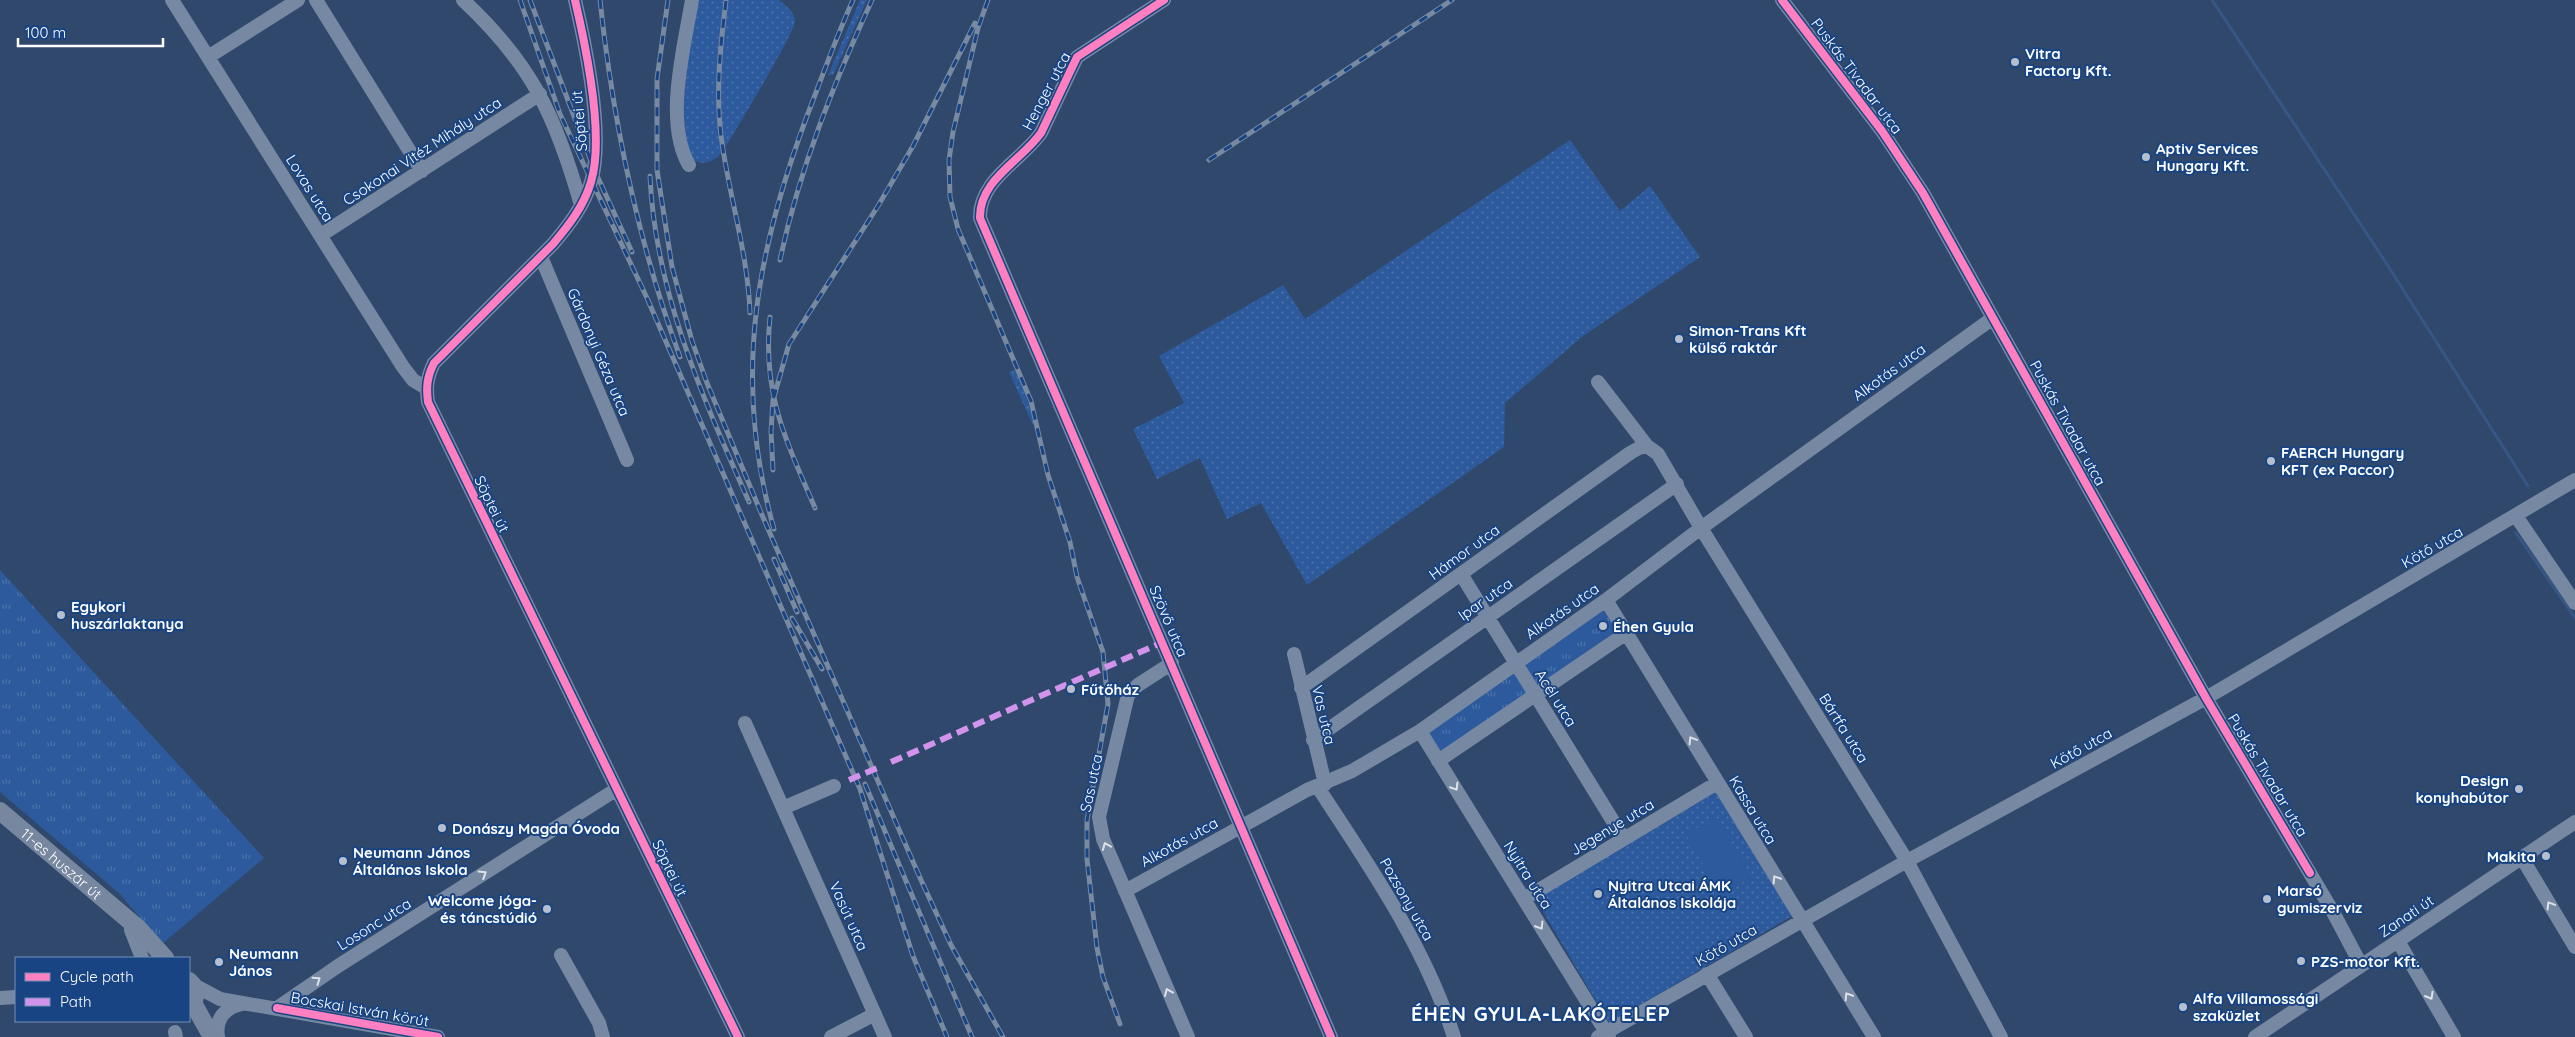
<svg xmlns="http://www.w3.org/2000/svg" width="2575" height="1037" viewBox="0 0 2575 1037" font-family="Quicksand,sans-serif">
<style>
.grass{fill:url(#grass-dots)}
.park{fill:url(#park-tufts)}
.garden{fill:#2c5a9c}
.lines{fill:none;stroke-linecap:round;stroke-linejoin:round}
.stream{stroke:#365785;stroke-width:3}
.minor{stroke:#7789a2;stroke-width:14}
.major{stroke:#76879f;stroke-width:18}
.rail-casing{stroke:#7889a2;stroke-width:5}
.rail{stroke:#184484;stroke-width:3;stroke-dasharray:9;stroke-linecap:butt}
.quiet{stroke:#d193ec;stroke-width:6;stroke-dasharray:12 6;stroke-linecap:butt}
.cycleway-casing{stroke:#184484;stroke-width:11}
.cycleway{stroke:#ff80c0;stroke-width:8}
.oneway{stroke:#dde2e8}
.poi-dot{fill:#b7bfcc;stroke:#184484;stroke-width:2}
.labels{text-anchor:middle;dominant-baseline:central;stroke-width:4;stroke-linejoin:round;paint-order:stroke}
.poi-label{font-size:15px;font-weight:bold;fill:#fff;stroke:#184484;text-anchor:start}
.street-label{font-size:15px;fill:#fff;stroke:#184484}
.district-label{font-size:20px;font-weight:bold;letter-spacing:1px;fill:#fff;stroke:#184484}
</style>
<defs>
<pattern id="grass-dots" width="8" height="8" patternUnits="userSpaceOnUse" patternTransform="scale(1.25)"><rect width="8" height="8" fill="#2c5a9c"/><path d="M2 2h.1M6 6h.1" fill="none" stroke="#4c73ab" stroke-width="1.8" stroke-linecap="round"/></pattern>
<pattern id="park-tufts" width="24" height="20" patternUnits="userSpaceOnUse" patternTransform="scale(1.25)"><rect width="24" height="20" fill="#2c5a9c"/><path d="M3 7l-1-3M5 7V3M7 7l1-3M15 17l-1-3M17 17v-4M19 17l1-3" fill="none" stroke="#4c73ab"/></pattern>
</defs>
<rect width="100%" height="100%" fill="#30486c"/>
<!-- grass -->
<path class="grass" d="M 696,0 L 779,0 C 785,5 795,12 795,21 C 796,31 732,136 722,153 C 713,162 702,167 691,158 L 682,126 L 684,88 Z
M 860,0 L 867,0 L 833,75 L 828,75 Z
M 1570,140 L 1620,211 L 1650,186 L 1700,257 L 1583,336 L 1505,403 L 1504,447 L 1307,585 L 1261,503 L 1227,519 L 1200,458 L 1157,479 L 1133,429 L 1184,403 L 1159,356 L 1283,285 L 1305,319 Z
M 1017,369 L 1035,423 L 1033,425 L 1009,372 Z
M 1718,791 L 1792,916 L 1609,1023 L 1535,898 Z"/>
<!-- park -->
<path class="park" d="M 0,570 L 264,858 L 162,944 L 120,894 L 0,792 Z
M 1602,608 L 1618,630 L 1441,754 L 1425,732 Z"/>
<!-- garden -->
<path class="garden" d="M 1716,817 L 1752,877 L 1721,895 L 1686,835 Z"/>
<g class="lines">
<!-- stream -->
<path class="stream" d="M 2212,0 L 2381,255 L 2528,486
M 2516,533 L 2575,618"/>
<!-- minor -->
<path class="minor" d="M 172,0 L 403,367 L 413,380 L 426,388
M 316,0 L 422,171
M 463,0 C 532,64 556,117 581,205
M 575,0 C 586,47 605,136 591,182 C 584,206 569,225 553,244 L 434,363 C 427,377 426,387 428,402 L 738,1037
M 1164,0 L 1077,57 L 1041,133 C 1021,161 979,180 980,218 L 1331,1037
M 1782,0 L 1882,131 L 1923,193 L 2206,698 L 2333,912 L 2361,965
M 208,57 L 298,0
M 689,165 C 664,122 684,48 692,0
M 321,235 L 540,94
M 541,257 L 627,460
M 1598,382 L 1647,446 L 1658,454 L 1701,528 L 1907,861 L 2001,1037
M 2516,516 L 2575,603
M 1461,574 L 1624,839
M 1606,600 L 1874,1037
M 1294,654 L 1325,784
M 1172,663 L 1138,685 L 1128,695 L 1099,817 L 1103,839 L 1188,1037
M 1301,688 L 1630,453 L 1639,448 L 1647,446
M 745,723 L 885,1037
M 1420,731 L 1609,1037
M 1313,740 L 1677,484
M 1438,761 L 1628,632
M 1317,786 C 1369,865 1425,946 1454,1037
M 783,808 L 834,786
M 2522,858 L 2575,947
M 1125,891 L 1307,790 L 1352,771 L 1420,731 L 1606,600 L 1701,528 L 1993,318
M 1524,899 L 1717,783
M 131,930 L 142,958
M 2398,941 L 2454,1037
M 561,955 L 599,1023 L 603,1037
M 1707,974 L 1746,1037
M 192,984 L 220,999 L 438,1037
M 0,998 L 16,997
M 277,1008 L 338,966 L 617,789
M 175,1032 L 176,1037
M 218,1037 C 215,1019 224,1008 242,1004
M 831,1037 L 875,1014
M 1598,1037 L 1907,861 L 2206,698 L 2575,480
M 2255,1037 L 2575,822"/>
<!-- major -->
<g class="major">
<path id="s1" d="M 0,811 L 138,928 L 165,958"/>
<path d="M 189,981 C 198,989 197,999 189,1007"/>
<path d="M 193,1003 L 212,1037"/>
</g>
<!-- rail casing -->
<g class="rail-casing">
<path id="rail" d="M 520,0 L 560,114 L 647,298 L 860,789 L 913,956 L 947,1037
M 530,0 L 594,169 L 632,252
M 600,0 C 613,122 638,242 680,357
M 668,0 L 657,79 L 657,170 L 672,267 L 692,341 L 707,383 L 762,515 L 921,880 L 951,945 L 1003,1037
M 988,0 L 978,28 L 953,132 L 949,160 L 950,197 L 958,229 L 1031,401 L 1048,475 L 1070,542 L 1077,577 L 1103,652 L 1108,704 L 1087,820 L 1087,859 L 1097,948 L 1103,977 L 1120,1024
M 726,1 C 720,49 715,95 722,143 C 730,199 748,255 750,313
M 1209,160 L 1452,0
M 650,176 C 655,292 703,398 749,502
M 780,260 C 799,170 834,83 872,0
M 770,317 C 762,394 786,440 815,508
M 773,470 L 771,431 L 773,400 L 789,344 L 878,206 L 913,146 L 975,23
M 774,529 C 730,374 758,241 815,95 C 827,63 839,31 853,0
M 774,559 L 797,612
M 792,618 L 822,669
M 865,784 L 972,1037"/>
</g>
<!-- rail -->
<use href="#rail" class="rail"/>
<!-- quiet -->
<path class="quiet" d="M 891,762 L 1163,642
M 849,780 L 877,768"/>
<!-- cycleway casing -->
<g class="cycleway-casing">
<path id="cycleway" d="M 575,0 C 586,47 605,136 591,182 C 584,206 569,225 553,244 L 434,363 C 427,377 426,387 428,402 L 738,1037
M 1164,0 L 1077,57 L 1041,133 C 1021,161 979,180 980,218 L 1331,1037
M 1782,0 L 1882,131 L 1923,193 L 2206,698 L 2310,873
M 277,1008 L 438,1037"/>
</g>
<!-- cycleway -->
<use href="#cycleway" class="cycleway"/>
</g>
<!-- one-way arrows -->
<defs><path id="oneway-chevron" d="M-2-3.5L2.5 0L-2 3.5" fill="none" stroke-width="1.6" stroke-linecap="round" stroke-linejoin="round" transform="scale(1.25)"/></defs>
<g class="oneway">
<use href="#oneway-chevron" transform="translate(1692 740) rotate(-121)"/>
<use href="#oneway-chevron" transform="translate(1455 787) rotate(58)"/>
<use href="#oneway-chevron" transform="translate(1106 846) rotate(-112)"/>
<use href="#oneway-chevron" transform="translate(483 874) rotate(-32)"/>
<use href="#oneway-chevron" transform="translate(1776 879) rotate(-122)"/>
<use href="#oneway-chevron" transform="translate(2550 905) rotate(-121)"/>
<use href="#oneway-chevron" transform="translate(1540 926) rotate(58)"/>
<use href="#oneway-chevron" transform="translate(317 980) rotate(-35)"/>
<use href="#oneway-chevron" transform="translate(1168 992) rotate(-113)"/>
<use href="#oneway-chevron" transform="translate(1848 996) rotate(-122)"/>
<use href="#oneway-chevron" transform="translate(2430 996) rotate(60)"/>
</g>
<!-- markers -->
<g class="poi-dot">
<circle cx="2015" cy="62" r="5"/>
<circle cx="2146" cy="157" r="5"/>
<circle cx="1679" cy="339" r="5"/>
<circle cx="2271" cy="461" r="5"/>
<circle cx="61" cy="615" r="5"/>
<circle cx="1603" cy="626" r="5"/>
<circle cx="1071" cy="689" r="5"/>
<circle cx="2519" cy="789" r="5"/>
<circle cx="442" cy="828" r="5"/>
<circle cx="2546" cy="856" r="5"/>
<circle cx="343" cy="861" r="5"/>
<circle cx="1598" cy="894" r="5"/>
<circle cx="2267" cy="899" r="5"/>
<circle cx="547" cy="909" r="5"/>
<circle cx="2301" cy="961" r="5"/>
<circle cx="219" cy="962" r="5"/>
<circle cx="2183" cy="1007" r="5"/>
</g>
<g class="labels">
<!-- poi labels -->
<g class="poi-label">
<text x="2025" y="53">Vitra<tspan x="2025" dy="17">Factory Kft.</tspan></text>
<text x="2156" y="148">Aptiv Services<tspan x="2156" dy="17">Hungary Kft.</tspan></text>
<text x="1689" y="330">Simon-Trans Kft<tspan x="1689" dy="17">külső raktár</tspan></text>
<text x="2281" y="452">FAERCH Hungary<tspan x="2281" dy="17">KFT (ex Paccor)</tspan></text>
<text x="71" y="606">Egykori<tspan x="71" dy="17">huszárlaktanya</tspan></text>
<text x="1613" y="626">Éhen Gyula</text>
<text x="1081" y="689">Fűtőház</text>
<text x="2509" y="780" text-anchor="end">Design<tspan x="2509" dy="17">konyhabútor</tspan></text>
<text x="452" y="828">Donászy Magda Óvoda</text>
<text x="353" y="852">Neumann János<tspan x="353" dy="17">Általános Iskola</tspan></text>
<text x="2536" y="856" text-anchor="end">Makita</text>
<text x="1608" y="885">Nyitra Utcai ÁMK<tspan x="1608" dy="17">Általános Iskolája</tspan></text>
<text x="2277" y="890">Marsó<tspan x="2277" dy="17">gumiszerviz</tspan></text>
<text x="537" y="900" text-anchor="end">Welcome jóga-<tspan x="537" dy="17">és táncstúdió</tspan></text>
<text x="229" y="953">Neumann<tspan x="229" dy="17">János</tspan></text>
<text x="2311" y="961">PZS-motor Kft.</text>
<text x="2193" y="998">Alfa Villamossági<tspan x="2193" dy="17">szaküzlet</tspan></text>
</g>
<!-- street labels -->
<g class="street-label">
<text transform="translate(1857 76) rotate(53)">Puskás Tivadar utca</text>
<text transform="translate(1046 91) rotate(-62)">Henger utca</text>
<text transform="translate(579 121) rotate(-95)">Söptei út</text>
<text transform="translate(422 151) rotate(-33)">Csokonai Vitéz Mihály utca</text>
<text transform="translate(310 188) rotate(58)">Lovas utca</text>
<text transform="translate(599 352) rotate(67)">Gárdonyi Géza utca</text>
<text transform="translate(1889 372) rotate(-36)">Alkotás utca</text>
<text transform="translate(2068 423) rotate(61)">Puskás Tivadar utca</text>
<text transform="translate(492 504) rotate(64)">Söptei út</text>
<text transform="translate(2432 547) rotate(-30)">Kötő utca</text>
<text transform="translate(1464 552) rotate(-36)">Hámor utca</text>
<text transform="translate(1485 599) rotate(-35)">Ipar utca</text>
<text transform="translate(1562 611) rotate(-35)">Alkotás utca</text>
<text transform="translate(1169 621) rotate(67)">Szövő utca</text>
<text transform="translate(1556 698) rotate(58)">Acél utca</text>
<text transform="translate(1324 715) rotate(77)">Vas utca</text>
<text transform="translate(1844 728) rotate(58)">Bártfa utca</text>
<text transform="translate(2081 748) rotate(-29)">Kötő utca</text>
<text transform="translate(2268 775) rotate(59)">Puskás Tivadar utca</text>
<text transform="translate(1091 783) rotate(-78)">Sas utca</text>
<text transform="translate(1753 810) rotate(59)">Kassa utca</text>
<text transform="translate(1612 827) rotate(-31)">Jegenye utca</text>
<text transform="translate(1179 842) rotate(-29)">Alkotás utca</text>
<text stroke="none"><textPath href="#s1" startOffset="81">11-es huszár út</textPath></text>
<text transform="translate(670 868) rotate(64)">Söptei út</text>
<text transform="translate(1528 875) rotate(58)">Nyitra utca</text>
<text transform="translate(1407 899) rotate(60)">Pozsony utca</text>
<text transform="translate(849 916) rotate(66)">Vasút utca</text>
<text transform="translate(2406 916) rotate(-34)">Zanati út</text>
<text transform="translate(374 924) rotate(-32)">Losonc utca</text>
<text transform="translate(1726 945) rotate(-30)">Kötő utca</text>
<text transform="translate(360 1009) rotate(10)">Bocskai István körút</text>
</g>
<!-- district labels -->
<g class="district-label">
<text x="1541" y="1013">ÉHEN GYULA-LAKÓTELEP</text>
</g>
</g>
<!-- legend -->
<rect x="15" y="957" width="175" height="65" fill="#184484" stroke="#748fb5"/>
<rect x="25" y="973" width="25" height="8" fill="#ff80c0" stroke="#748fb5"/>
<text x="60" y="982" font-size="15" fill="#ffffff">Cycle path</text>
<rect x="25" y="998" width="25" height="8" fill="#d193ec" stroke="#748fb5"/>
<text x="60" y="1007" font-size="15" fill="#ffffff">Path</text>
<!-- scale -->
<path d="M18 38v8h145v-8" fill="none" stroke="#ffffff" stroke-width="2.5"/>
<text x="25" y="38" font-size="15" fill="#ffffff" stroke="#184484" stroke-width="4" paint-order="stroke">100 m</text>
</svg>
